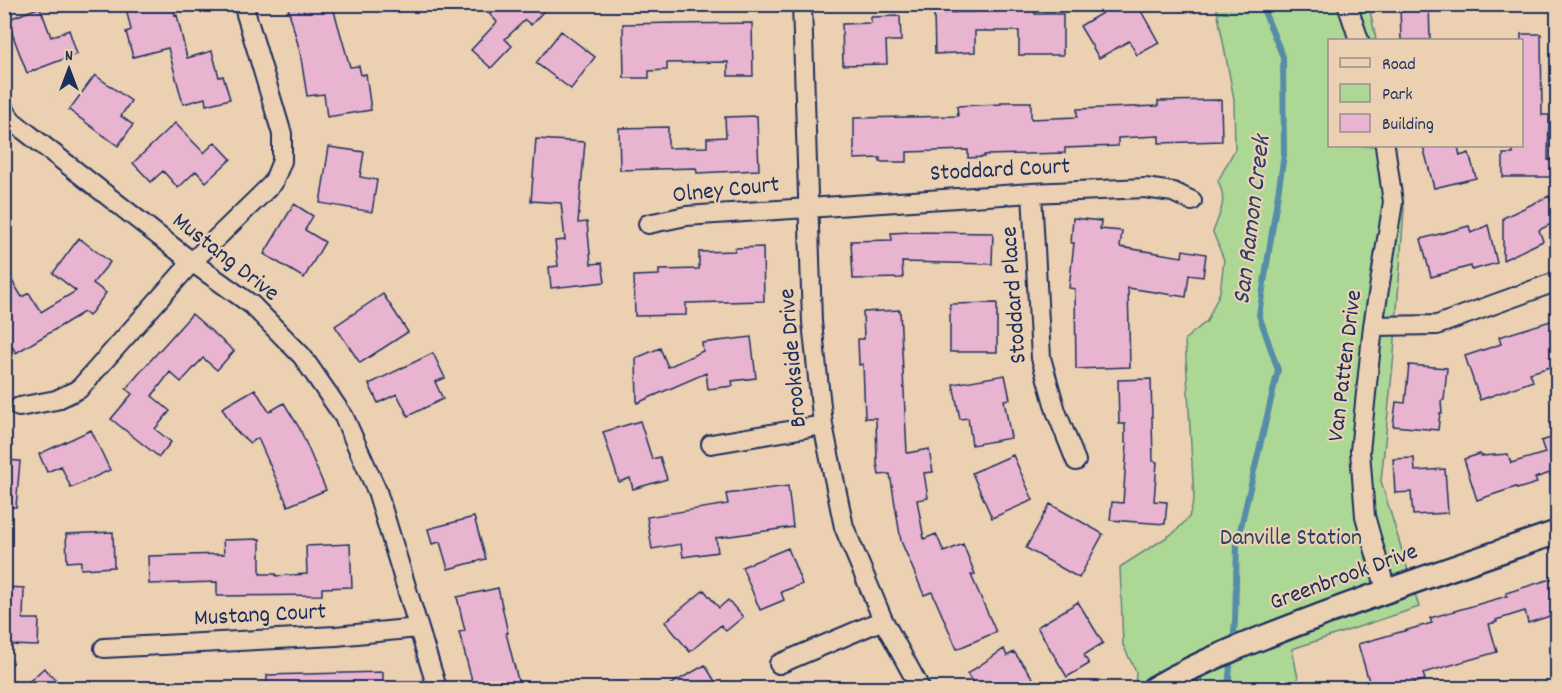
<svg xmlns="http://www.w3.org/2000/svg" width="1562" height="693" viewBox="0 0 1562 693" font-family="Dekko,sans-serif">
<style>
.green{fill:#add795;stroke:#64837a;stroke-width:1.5}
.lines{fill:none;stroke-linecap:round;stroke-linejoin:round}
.stream{stroke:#558da8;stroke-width:6}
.building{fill:#e9b4d0;stroke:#1b2f5e;stroke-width:1.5}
.minor-casing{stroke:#1b2f5e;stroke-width:22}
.tertiary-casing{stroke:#1b2f5e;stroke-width:27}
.minor{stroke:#ebd0b2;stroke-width:18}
.tertiary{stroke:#ebd0b2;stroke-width:22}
.labels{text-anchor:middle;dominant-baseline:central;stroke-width:4.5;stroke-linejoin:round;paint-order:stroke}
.street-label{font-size:24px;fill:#1b2f5e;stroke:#ebd0b2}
.park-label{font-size:24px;fill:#2a4064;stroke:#ebd0b2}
.water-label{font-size:26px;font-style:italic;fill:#253f6a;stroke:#ebd0b2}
</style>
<rect width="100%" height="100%" fill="#ebd0b2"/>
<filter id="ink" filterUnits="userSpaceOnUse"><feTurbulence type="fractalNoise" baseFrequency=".0167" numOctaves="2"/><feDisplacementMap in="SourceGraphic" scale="12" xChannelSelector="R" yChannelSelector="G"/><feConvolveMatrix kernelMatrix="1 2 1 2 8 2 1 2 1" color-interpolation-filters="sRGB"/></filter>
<g filter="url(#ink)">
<!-- green -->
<path class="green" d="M 1216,5 L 1369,5 L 1376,40 L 1330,40 L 1330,146 L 1394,146 L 1404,208 L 1394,354 L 1381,481 L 1419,607 L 1292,649 L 1300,688 L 1135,688 L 1136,672 L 1123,645 L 1120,567 L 1175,532 L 1189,517 L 1194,499 L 1185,339 L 1207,321 L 1220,292 L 1224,260 L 1213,232 C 1220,212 1228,202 1218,181 L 1235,149 L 1234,99 Z"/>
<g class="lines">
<!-- stream -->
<path class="stream" d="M 1233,643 L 1235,621 L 1237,543 L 1278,370 L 1259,315 L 1284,155 L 1283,57 L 1261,4
M 1228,688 L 1231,656"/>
</g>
<!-- building -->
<path class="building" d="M 125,4 L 173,4 L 175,16 L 177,15 L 187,58 L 212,51 L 219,77 L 223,76 L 230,99 L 206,105 L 205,98 L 183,104 L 168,48 L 133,57 L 126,32 L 131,30 Z
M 287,4 L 332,4 L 350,67 L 359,66 L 361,75 L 366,74 L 371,110 L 327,117 L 324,94 L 307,96 L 300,52 Z
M 480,4 L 550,4 L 531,25 L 525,20 L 505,39 L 512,46 L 491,68 L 471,50 L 497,22 Z
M 1117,4 L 1137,4 L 1159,43 L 1137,55 L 1129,41 L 1099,58 L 1080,26 Z
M 1400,4 L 1429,4 L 1430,40 L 1401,40 Z
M 40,7 L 51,37 L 69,30 L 77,54 L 27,73 L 7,20 Z
M 1000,9 L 1035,9 L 1035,14 L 1063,14 L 1063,55 L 1019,55 L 1019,31 L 975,31 L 975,52 L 935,54 L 934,13 L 1000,11 Z
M 900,16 L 901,41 L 886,41 L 887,64 L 843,65 L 842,24 L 871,23 L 871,17 Z
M 675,23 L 675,24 L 752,23 L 753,76 L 728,76 L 728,62 L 667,63 L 667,70 L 649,71 L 649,78 L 624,78 L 623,24 Z
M 561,31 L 595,57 L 571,89 L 536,63 Z
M 1521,34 L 1541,34 L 1542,115 L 1549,115 L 1548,160 L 1557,160 L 1557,177 L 1503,177 L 1503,154 L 1513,154 L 1513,146 L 1521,146 Z
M 95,75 L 131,101 L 121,116 L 133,125 L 118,146 L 69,110 Z
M 1221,100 L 1222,141 L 1159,143 L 1159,136 L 1118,138 L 1118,146 L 1065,148 L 1065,153 L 984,155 L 984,157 L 968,158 L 968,150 L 907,152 L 907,162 L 880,162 L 880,158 L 854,159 L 854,118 L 958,116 L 957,106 L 1001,104 L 1001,102 L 1031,102 L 1031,119 L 1077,117 L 1077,109 L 1158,106 L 1158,101 Z
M 757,116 L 759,170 L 697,173 L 696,168 L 620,170 L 619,128 L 668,127 L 668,148 L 707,147 L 707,138 L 726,137 L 725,117 Z
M 175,123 L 204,153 L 215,142 L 231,159 L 206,182 L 196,171 L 178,188 L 163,171 L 151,182 L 133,163 Z
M 536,139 L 585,142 L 578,223 L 587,222 L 591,264 L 602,263 L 605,282 L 551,288 L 549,267 L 558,266 L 555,241 L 565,240 L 561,203 L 531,201 Z
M 1423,146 L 1458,146 L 1460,156 L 1469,153 L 1476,178 L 1434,188 Z
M 329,147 L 364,152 L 360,177 L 377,180 L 372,212 L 320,203 Z
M 1549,196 L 1557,214 L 1557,221 L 1539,230 L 1543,241 L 1503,260 L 1503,218 Z
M 294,204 L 313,216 L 305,230 L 325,242 L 304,278 L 264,254 Z
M 1073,218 L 1101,221 L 1100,229 L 1122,231 L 1120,247 L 1182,257 L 1183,250 L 1206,254 L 1203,277 L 1189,275 L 1186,297 L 1128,288 L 1130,367 L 1076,369 L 1075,289 L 1069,288 L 1074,243 L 1071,243 Z
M 1488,225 L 1497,263 L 1472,270 L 1471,266 L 1431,277 L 1421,239 L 1469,226 L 1471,233 Z
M 911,232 L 993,233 L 992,264 L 902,262 L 903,278 L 853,279 L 851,241 L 892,240 L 891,233 Z
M 79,238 L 110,262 L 93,283 L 106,293 L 89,316 L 84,312 L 16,353 L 4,334 L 4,268 L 22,297 L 29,293 L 41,312 L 76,291 L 53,273 Z
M 763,247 L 764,301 L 686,303 L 686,315 L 635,316 L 634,276 L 659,275 L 659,270 L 699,269 L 699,252 L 735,251 L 735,248 Z
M 383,294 L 408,332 L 360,363 L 335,326 Z
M 997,303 L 997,352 L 950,352 L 950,304 Z
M 900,310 L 907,453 L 929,449 L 933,472 L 924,473 L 928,498 L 917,500 L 924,539 L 936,534 L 944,552 L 963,544 L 975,574 L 971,575 L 996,632 L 957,649 L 932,592 L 924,595 L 901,541 L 890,474 L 879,475 L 877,463 L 876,418 L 865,418 L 863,364 L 859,365 L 858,339 L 864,339 L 863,312 Z
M 192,314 L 234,351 L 217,370 L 203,358 L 181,382 L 170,372 L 152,396 L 170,411 L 155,429 L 171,442 L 159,457 L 111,419 L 132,394 L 126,389 L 142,370 Z
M 1557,319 L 1557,365 L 1530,373 L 1533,381 L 1480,400 L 1465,356 L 1501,344 L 1499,337 Z
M 751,337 L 756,378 L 732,381 L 733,386 L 708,389 L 706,373 L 637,403 L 636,358 L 660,348 L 668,367 L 703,351 L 702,343 Z
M 433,353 L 445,378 L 435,382 L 443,399 L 408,416 L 397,394 L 378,403 L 369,384 Z
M 1409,365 L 1447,368 L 1444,400 L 1441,401 L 1442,413 L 1440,413 L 1438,430 L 1393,426 L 1396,402 L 1405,403 Z
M 1005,375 L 1010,399 L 1004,400 L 1011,438 L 972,445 L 968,418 L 960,419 L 953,384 Z
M 1151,379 L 1153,461 L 1157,462 L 1154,501 L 1167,502 L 1165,524 L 1110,520 L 1112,502 L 1123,503 L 1127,443 L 1125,443 L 1125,424 L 1119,424 L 1118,380 Z
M 255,389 L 269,412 L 284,403 L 300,429 L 326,490 L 288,506 L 258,438 L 250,443 L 235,430 L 222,408 Z
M 640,421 L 652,459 L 660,457 L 667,479 L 633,489 L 630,478 L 619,482 L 603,432 Z
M 91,430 L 110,470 L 71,488 L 61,466 L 47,472 L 39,454 Z
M 1557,436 L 1557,482 L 1553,483 L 1550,473 L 1535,478 L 1537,483 L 1517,489 L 1516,487 L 1477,500 L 1464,459 L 1480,454 L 1481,456 L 1508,454 L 1511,463 L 1545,453 L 1541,441 Z
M 1013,455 L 1033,500 L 992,518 L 972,473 Z
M 1414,458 L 1415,471 L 1445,469 L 1448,513 L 1413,515 L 1411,492 L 1395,493 L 1393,459 Z
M 4,460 L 20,461 L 16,507 L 4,507 Z
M 788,486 L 793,527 L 716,538 L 718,552 L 683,557 L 681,544 L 652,549 L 647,517 L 728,504 L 726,494 Z
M 1050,504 L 1103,534 L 1079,578 L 1026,548 Z
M 474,517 L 486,559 L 448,569 L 440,542 L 432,544 L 428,529 Z
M 113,532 L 114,567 L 81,569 L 81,561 L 67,562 L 66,534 Z
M 260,539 L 260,574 L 276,574 L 276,576 L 307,574 L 306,546 L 350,544 L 352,587 L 322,588 L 322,595 L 217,596 L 217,582 L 149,584 L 148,556 L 224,554 L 223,540 Z
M 788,548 L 802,584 L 781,592 L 784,600 L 760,610 L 742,567 Z
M 1557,577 L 1557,614 L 1528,623 L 1525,611 L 1496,620 L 1497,622 L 1489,624 L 1497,652 L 1423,673 L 1425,680 L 1392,688 L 1371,688 L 1358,644 L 1432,623 L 1430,618 L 1507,596 L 1506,593 Z
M 4,587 L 24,588 L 23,619 L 39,619 L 38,646 L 10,645 L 11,630 L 4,629 Z
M 498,588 L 508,633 L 506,633 L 520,688 L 474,688 L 459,632 L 465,631 L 457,597 Z
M 704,590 L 719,608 L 728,600 L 743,617 L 726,631 L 721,625 L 690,652 L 665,622 Z
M 1078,602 L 1103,643 L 1084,655 L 1089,664 L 1067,677 L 1037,627 Z
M 1004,649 L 1007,656 L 1014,652 L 1040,688 L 1005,688 L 1000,681 L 988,688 L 977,688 L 967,674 Z
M 705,665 L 719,688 L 664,688 Z
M 44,668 L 64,688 L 22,688 Z
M 383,672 L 383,688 L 267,688 L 267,675 Z"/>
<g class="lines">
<!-- minor casing -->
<g class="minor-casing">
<path id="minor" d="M 802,4 L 812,322 L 823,425 L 844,527 L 883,620 L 920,688
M 1347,4 L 1359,40
M 4,109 L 12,121 L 192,262 L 252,305 L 302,356 L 344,417 L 377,491 L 437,688
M 1385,146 L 1393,202 L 1373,326 L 1360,451 L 1365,516 L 1386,590
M 1032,193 L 1041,358 L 1056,411 L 1076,461
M 648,224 L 686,216 L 1032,193 L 1145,188 L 1173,192 L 1192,201
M 1373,326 L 1437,325 L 1558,281
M 19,407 L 56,400 L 79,389 L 192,262 L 273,183 L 282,161 L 282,134 L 243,4
M 711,444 L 823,425
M 104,648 L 336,636 L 418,628
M 779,664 L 883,620"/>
</g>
<!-- tertiary casing -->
<g class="tertiary-casing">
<path id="tertiary" d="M 1154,688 C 1210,656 1269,635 1329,612 C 1405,584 1481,558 1558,532"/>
</g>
<!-- minor -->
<use href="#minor" class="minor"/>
<!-- tertiary -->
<use href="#tertiary" class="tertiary"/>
</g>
</g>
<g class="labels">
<!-- street labels -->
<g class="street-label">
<text transform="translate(1000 171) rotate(-3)">Stoddard Court</text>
<text transform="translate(726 191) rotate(-6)">Olney Court</text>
<text transform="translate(225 258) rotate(38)">Mustang Drive</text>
<text transform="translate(1015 295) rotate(-94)">Stoddard Place</text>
<text transform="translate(794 358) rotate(-95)">Brookside Drive</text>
<text transform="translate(1346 366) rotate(-83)">Van Patten Drive</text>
<text transform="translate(1344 578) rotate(-20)">Greenbrook Drive</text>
<text transform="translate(260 616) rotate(-3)">Mustang Court</text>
</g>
<!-- park labels -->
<g class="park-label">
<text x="1291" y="539">Danville Station</text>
</g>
<!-- water labels -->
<g class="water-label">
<text transform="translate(1253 220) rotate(-83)">San Ramon Creek</text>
</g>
</g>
<!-- margin -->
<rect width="1562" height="693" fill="none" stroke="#ebd0b2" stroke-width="24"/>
<rect x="12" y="12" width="1538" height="669" fill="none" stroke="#1b2f5e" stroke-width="2" filter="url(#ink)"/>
<!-- legend -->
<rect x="1328" y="39" width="195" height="108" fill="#ebd0b2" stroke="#989090" stroke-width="1.5"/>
<rect x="1340" y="58" width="30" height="9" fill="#ebd0b2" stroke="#989090" stroke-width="1.5"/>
<text x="1382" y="69" font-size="18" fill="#1b2f5e">Road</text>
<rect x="1340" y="84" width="30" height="18" fill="#add795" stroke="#989090" stroke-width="1.5"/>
<text x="1382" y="99" font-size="18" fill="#1b2f5e">Park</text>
<rect x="1340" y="114" width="30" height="18" fill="#e9b4d0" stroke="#989090" stroke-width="1.5"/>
<text x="1382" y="129" font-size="18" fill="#1b2f5e">Building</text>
<!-- north arrow -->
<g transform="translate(69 69)" stroke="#ebd0b2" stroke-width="4.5" paint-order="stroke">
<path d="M0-4.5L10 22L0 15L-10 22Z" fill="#1b2f5e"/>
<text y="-9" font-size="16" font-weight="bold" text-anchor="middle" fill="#1b2f5e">N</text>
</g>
</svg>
